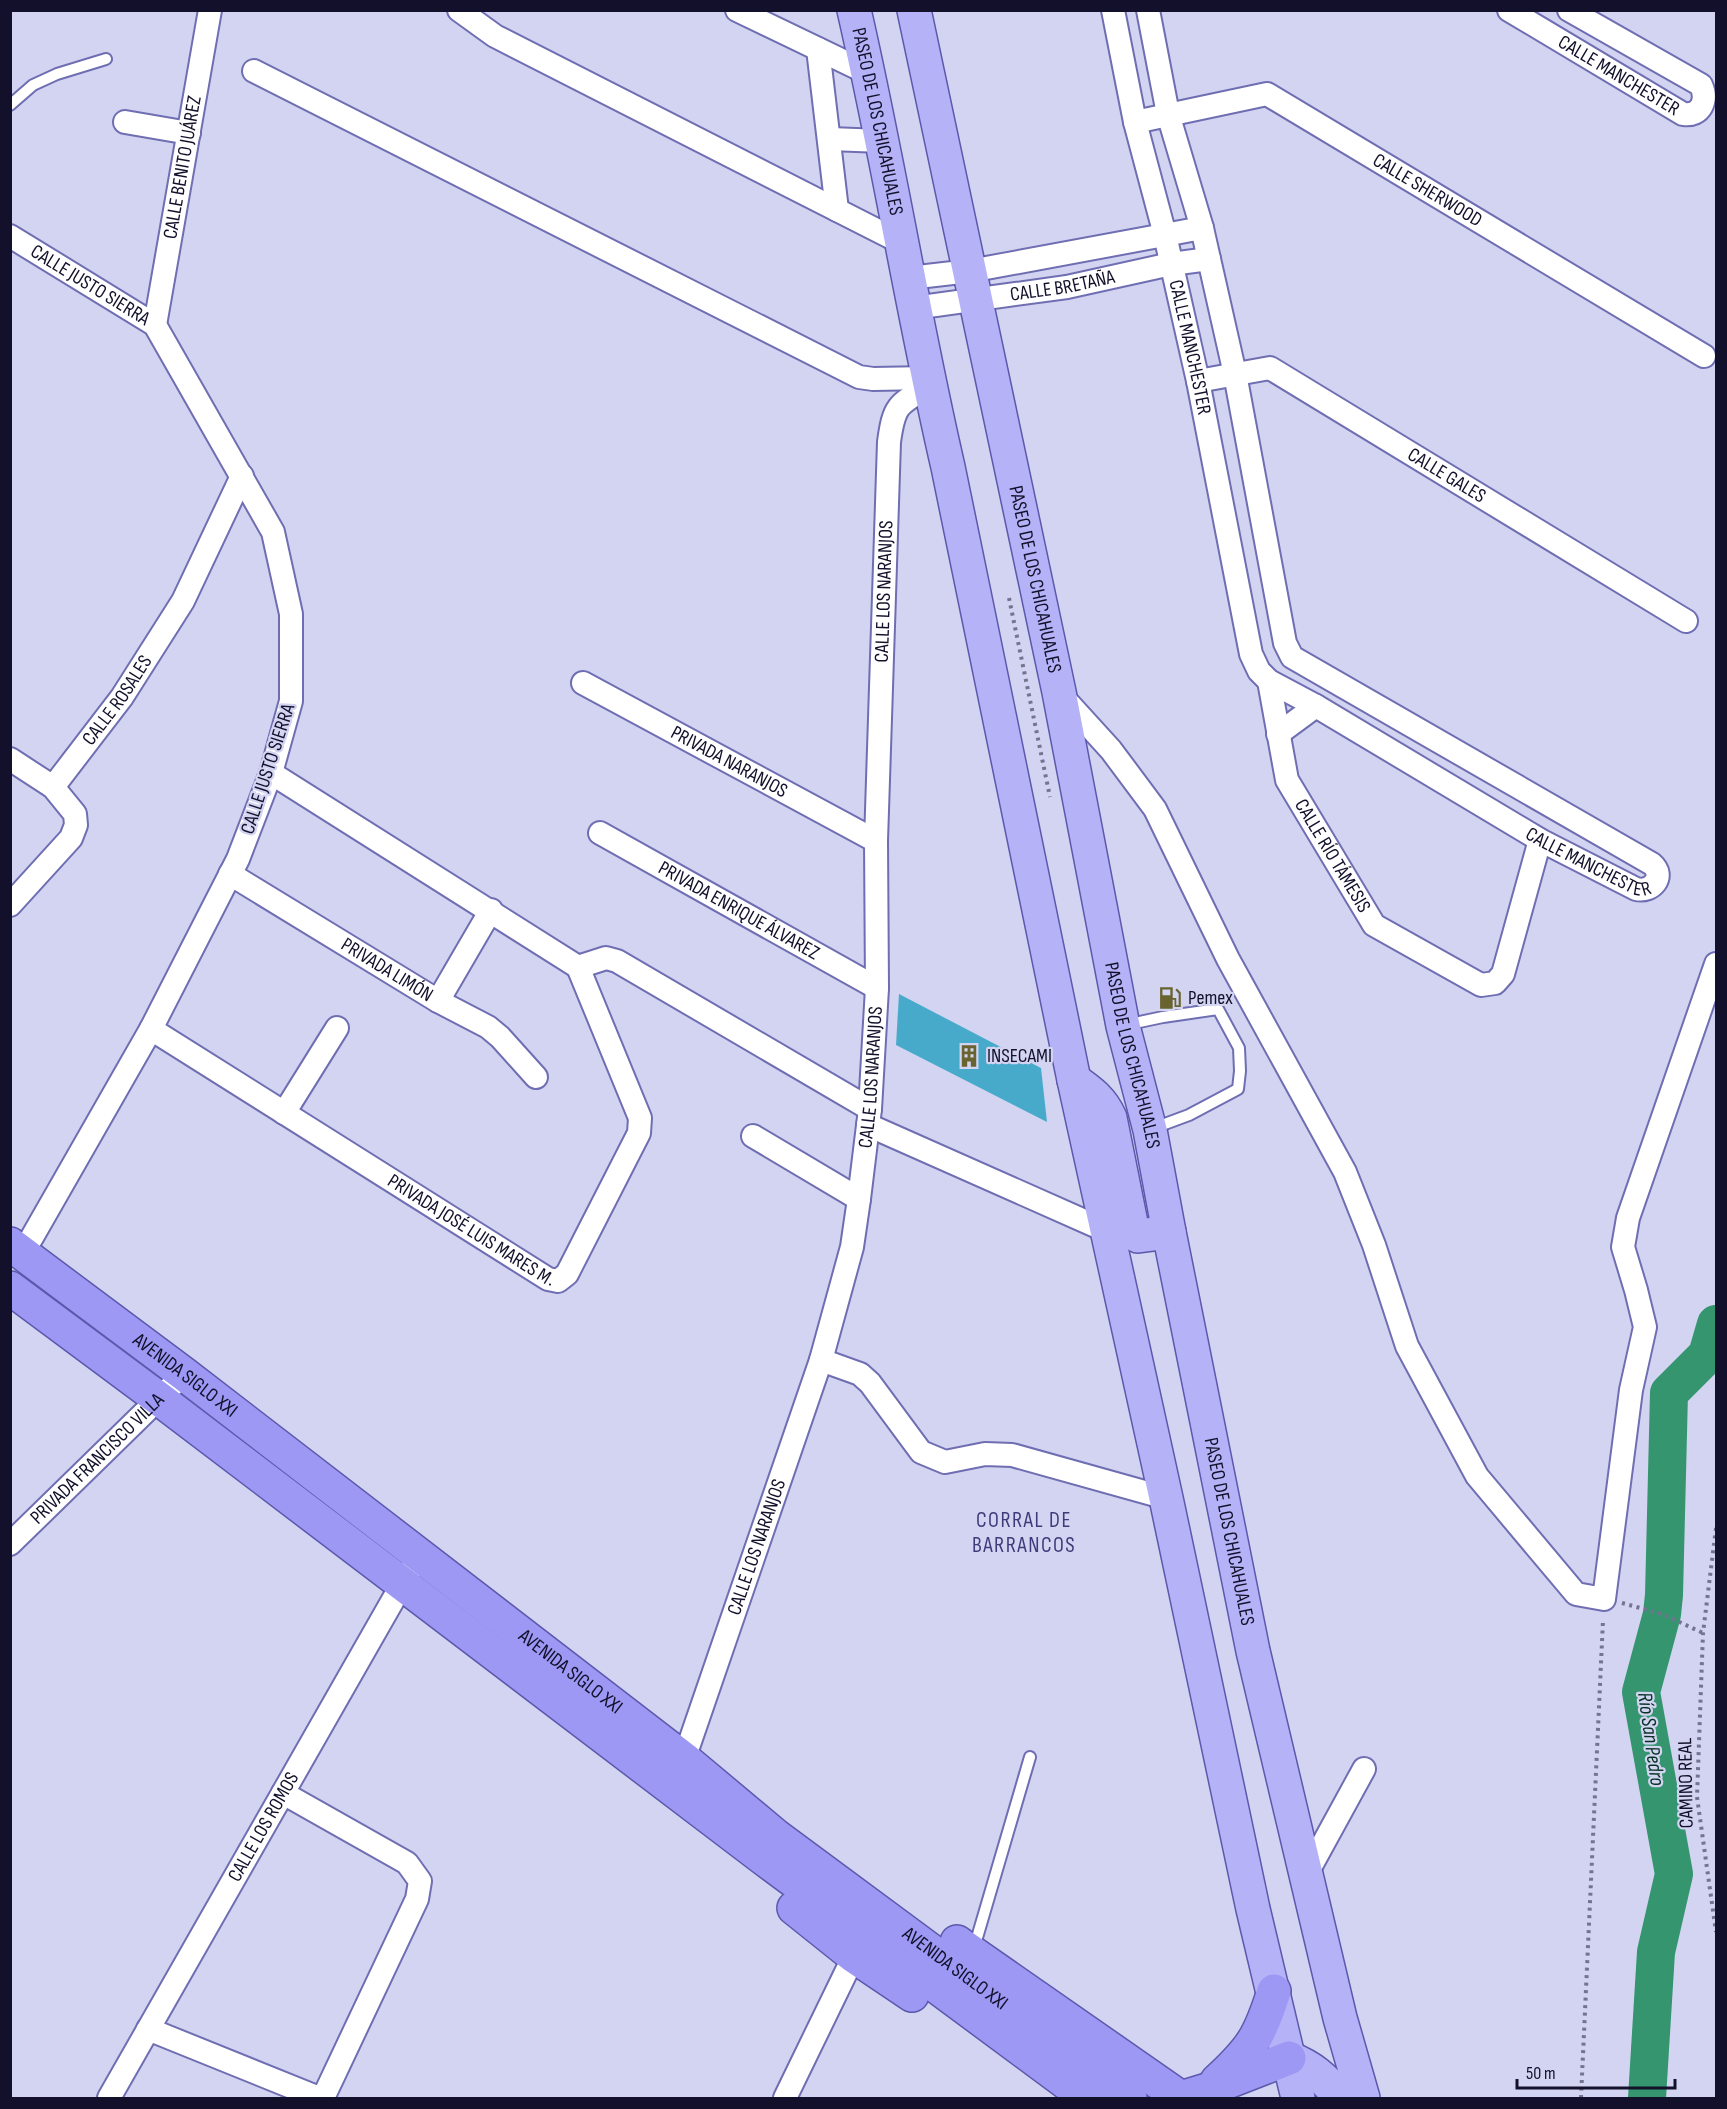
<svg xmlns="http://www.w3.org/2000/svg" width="1727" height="2109" viewBox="0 0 1727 2109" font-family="'Sofia Sans Condensed',sans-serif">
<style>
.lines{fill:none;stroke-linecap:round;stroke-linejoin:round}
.river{stroke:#34956f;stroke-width:38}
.building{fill:#48aacb}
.service-casing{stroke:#6f6eb2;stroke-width:14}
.minor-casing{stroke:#6f6eb2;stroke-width:26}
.primary-casing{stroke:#5c58ac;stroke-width:36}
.trunk-casing{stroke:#5c58ac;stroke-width:36}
.path{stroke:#747490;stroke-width:4;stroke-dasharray:3 4.5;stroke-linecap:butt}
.service{stroke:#fff;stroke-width:10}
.minor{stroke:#fff;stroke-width:22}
.primary{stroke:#b5b2f7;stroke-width:33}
.trunk{stroke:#9c98f4;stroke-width:33}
.labels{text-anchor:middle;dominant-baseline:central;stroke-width:4.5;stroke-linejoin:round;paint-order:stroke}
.street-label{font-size:20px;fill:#12102a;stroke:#d3d4f2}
.poi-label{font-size:20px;fill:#12102a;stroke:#d3d4f2;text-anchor:start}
.water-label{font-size:21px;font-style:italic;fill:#073222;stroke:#d3d4f2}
.quarter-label{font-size:22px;letter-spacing:1.5px;fill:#3f3b7a;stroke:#d3d4f2}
</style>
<rect width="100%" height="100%" fill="#d3d4f2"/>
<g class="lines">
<!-- river -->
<path class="river" d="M 1647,2098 L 1656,1952 L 1674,1874 L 1641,1692 L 1662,1614 L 1664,1595 L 1669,1393 L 1707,1355 L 1716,1324"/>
</g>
<!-- building -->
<path class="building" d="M 899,994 L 1041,1068 L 1047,1122 L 896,1045 Z"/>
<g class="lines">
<!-- service casing -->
<g class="service-casing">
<path id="service" d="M 10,105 L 33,85 L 57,74 L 106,59
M 1125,1025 L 1163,1017 L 1218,1009 L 1239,1048 L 1240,1071 L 1238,1089 L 1189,1115 L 1154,1128
M 974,1948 L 1030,1757"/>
</g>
<!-- minor casing -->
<g class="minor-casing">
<g id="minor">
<path d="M 459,10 L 495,36 L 902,243"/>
<path d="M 737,10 L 868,73"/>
<path id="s1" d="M 1113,10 L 1135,122 L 1165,235 L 1198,381 L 1251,654 L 1259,671 L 1269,681 L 1316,706 L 1540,840 L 1636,889 C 1652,893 1666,876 1652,864 L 1292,657 L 1285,643 L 1235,374 L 1202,228 L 1168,114 L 1148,10"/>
<path id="s2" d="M 1509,10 L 1683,114 C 1701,117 1708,100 1701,85 L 1569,10"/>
<path d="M 818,49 L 837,210"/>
<path d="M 254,71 L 859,377 L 873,379 L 928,378"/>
<path d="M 125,122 L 189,133"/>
<path id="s3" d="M 1135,122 L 1267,94 L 1704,356"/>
<path d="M 830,139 L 882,141"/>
<path id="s4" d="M 10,236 L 155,325 L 273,532 L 291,614 L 291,701 L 271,773 L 238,859 L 151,1029 L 23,1253"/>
<path d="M 909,278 L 970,271 L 1202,228"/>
<path id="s5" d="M 914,308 L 1067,287 L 1171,264 L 1209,259"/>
<path id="s6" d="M 155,325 L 210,10"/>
<path id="s7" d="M 1198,381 L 1270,368 L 1686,621"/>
<path id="s8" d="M 1269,681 L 1287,780 L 1374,925 L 1481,985 L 1495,983 L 1503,974 L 1540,840"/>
<path id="s9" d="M 583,683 L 876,841"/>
<path d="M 1060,694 L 1111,750 L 1155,809 L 1228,959 L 1345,1172 L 1374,1245 L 1407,1346 L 1477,1476 L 1576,1594 L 1604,1599 L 1631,1390 L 1645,1327 L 1636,1290 L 1623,1247 L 1628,1218 L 1716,964"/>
<path d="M 1278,734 L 1316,706"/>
<path d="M 10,759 L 53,787 L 75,814 L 76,825 L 71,838 L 10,905"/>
<path d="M 271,773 L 578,967"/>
<path id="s10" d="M 53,787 L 122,697 L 183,601 L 242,476"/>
<path id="s11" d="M 600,833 L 877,988"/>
<path id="s12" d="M 230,874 L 438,1001 L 488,1027 L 500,1037 L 536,1077"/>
<path d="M 578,967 L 606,958 L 617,961 L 870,1109"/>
<path d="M 438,1001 L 491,910"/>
<path id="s13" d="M 151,1029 L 548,1279 L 558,1281 L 567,1274 L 639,1133 L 640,1118 L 578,967"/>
<path d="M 284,1113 L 337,1028"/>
<path d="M 868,1125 L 1107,1231"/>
<path d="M 753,1136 L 859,1199"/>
<path d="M 821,1360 L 860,1374 L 870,1383 L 921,1452 L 945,1462 L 985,1454 L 1012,1455 L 1166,1498"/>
<path id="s14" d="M 10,1544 L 184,1374"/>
<path id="s15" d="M 684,1759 L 821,1360 L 852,1247 L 859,1199 L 870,1109 L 877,988 L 876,841 L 889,442 C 894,405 898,404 929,387"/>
<path d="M 283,1793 L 407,1863 L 420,1881 L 417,1899 L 323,2098"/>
<path d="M 1306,1875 L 1364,1769"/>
<path d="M 148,2029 L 319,2098"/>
<path id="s16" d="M 109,2098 L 409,1572"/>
<path d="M 785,2098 L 854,1956"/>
</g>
</g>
<!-- primary casing -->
<g class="primary-casing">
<g id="primary">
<path id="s17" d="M 854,10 C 889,162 913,316 948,467 L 1074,1080 L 1166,1498 L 1253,1909 L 1298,2098"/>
<path id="s18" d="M 914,10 L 1059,692 L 1123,1026 L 1150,1130 L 1169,1232 L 1253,1651 L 1340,2018 L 1363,2098"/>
<path d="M 1074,1080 C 1090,1091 1102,1100 1110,1118 L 1133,1233 L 1138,1236 L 1169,1232"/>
<path d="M 1289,2058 C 1311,2067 1326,2078 1339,2098"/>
</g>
</g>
<!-- trunk casing -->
<g class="trunk-casing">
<g id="trunk">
<path id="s19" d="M 10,1244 L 184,1374 L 684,1759 L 776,1836 L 1130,2098"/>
<path d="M 10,1288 L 158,1398 L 763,1858 L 1087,2098"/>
<path d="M 794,1908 L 854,1956 L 912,1995"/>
<path d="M 957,1942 L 1181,2098 L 1207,2090 L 1289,2058"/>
<path d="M 1217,2081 C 1252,2049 1260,2036 1274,1991"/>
</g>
</g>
<!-- path -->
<path class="path" d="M 1009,598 L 1050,797
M 1716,1528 L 1703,1633 L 1697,1797 L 1716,1932
M 1622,1603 L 1662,1614 L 1703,1633
M 1581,2098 L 1603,1620"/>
<!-- service -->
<use href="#service" class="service"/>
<!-- minor -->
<use href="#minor" class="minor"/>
<!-- primary -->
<use href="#primary" class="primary"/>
<!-- trunk -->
<use href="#trunk" class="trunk"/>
</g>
<!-- icons -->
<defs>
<g id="fuel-bare" transform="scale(1.8)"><path d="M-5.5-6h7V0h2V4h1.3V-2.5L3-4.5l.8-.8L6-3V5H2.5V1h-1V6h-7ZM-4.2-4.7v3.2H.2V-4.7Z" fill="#68632f" stroke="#d3d4f2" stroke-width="2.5" paint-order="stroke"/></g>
<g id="building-bare" transform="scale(1.8)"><path d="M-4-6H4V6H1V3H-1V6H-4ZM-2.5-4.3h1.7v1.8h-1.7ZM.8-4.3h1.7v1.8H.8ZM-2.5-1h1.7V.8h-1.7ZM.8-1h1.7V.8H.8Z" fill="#68632f" stroke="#d3d4f2" stroke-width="2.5" paint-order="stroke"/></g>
</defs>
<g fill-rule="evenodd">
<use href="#fuel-bare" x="1170" y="998"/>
<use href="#building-bare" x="969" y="1056"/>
</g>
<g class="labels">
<!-- street labels -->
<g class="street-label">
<text stroke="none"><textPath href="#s2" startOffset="128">CALLE MANCHESTER</textPath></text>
<text stroke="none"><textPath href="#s17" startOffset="114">PASEO DE LOS CHICAHUALES</textPath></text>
<text stroke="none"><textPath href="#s6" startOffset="160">CALLE BENITO JUÁREZ</textPath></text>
<text stroke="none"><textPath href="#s3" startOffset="322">CALLE SHERWOOD</textPath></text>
<text stroke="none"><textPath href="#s4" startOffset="94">CALLE JUSTO SIERRA</textPath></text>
<text stroke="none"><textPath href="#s5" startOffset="150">CALLE BRETAÑA</textPath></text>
<text stroke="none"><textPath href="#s1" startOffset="346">CALLE MANCHESTER</textPath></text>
<text stroke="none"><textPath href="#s7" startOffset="280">CALLE GALES</textPath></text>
<text stroke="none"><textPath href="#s18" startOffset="582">PASEO DE LOS CHICAHUALES</textPath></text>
<text stroke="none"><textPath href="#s15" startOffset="1196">CALLE LOS NARANJOS</textPath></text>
<text stroke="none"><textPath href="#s10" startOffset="108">CALLE ROSALES</textPath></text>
<text stroke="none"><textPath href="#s9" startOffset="166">PRIVADA NARANJOS</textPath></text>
<text transform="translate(268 769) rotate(-72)">CALLE JUSTO SIERRA</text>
<text stroke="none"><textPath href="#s1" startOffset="1060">CALLE MANCHESTER</textPath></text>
<text stroke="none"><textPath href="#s8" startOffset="189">CALLE RÍO TÁMESIS</textPath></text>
<text stroke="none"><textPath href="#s11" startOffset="159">PRIVADA ENRIQUE ÁLVAREZ</textPath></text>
<text stroke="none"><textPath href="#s12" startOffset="184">PRIVADA LIMÓN</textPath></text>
<text stroke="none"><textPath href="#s18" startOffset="1068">PASEO DE LOS CHICAHUALES</textPath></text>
<text stroke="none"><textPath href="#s15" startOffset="710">CALLE LOS NARANJOS</textPath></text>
<text stroke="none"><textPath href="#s13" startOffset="378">PRIVADA JOSÉ LUIS MARES M.</textPath></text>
<text stroke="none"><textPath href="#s19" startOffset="219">AVENIDA SIGLO XXI</textPath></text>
<text stroke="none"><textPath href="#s14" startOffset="122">PRIVADA FRANCISCO VILLA</textPath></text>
<text stroke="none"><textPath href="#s18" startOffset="1554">PASEO DE LOS CHICAHUALES</textPath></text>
<text stroke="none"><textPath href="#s15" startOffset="224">CALLE LOS NARANJOS</textPath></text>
<text stroke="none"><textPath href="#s19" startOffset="705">AVENIDA SIGLO XXI</textPath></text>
<text transform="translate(1686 1783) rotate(-91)">CAMINO REAL</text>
<text stroke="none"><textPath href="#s16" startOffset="312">CALLE LOS ROMOS</textPath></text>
<text stroke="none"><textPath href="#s19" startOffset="1191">AVENIDA SIGLO XXI</textPath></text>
</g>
<!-- poi labels -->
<g class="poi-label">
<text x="1188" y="998">Pemex</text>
<text x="987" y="1056">INSECAMI</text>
</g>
<!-- water labels -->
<g class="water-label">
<text transform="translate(1651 1739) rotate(82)">Río San Pedro</text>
</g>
<!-- quarter labels -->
<g class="quarter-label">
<text x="1024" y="1520">CORRAL DE<tspan x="1024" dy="25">BARRANCOS</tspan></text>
</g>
</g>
<!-- border -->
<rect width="1727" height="2109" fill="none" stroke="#12102a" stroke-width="24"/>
<!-- scale -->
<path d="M1517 2079v9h158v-9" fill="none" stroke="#12102a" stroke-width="3"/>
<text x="1526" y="2079" font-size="18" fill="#12102a" stroke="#d3d4f2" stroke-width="4.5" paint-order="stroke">50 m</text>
</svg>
